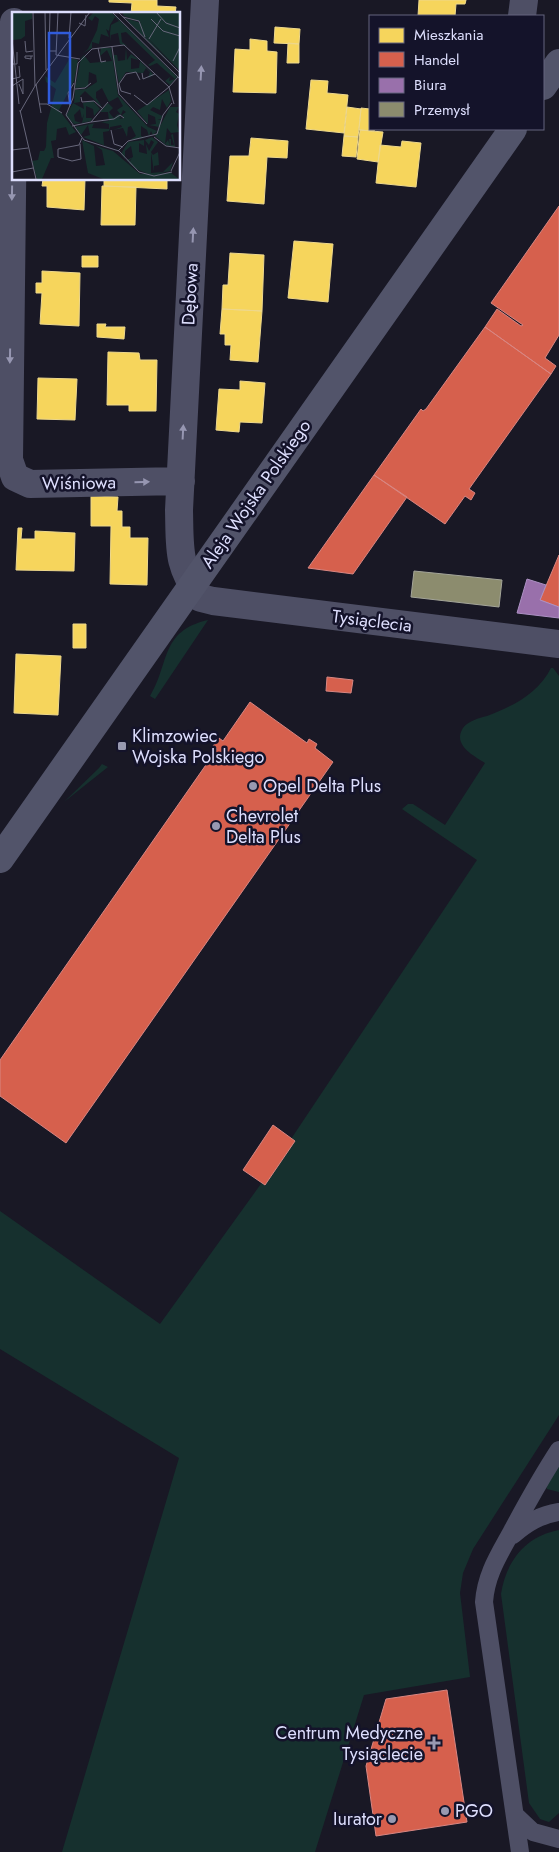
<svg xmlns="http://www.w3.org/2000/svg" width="559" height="1852" viewBox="0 0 559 1852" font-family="Jost,sans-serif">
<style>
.green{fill:#16302e}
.homes{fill:#f6d55c;stroke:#eed88c}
.shops{fill:#d6604d;stroke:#d88682}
.offices{fill:#9970ab;stroke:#ad91c4}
.industry{fill:#8c8c6e;stroke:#a4a599}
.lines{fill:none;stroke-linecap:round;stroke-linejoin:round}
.lane{stroke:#4e4f65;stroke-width:18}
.street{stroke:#4e4f65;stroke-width:28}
.secondary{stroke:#52546a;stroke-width:28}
.oneway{fill:#9696b1}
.poi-dot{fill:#9899b1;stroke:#14132a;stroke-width:2}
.labels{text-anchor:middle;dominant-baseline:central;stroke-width:5;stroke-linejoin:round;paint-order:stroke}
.street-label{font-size:18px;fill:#dddefd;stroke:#14132a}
.poi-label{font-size:18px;fill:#dddefd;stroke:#14132a;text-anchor:start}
.inset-road{fill:none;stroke:#67677b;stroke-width:1}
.view{fill:#305cdc;fill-opacity:0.15;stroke:#305cdc;stroke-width:2.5}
.inset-edge{fill:none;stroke:#dddefd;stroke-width:2.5}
</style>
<rect width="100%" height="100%" fill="#191825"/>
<!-- green -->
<path class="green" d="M 208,620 L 155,699 L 150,696 C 170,663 160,631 208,620 Z
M 551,668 L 553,668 L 559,676 L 559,1415 L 473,1549 L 463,1573 L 460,1593 L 470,1677 L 364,1695 L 315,1852 L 62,1852 L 179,1458 L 0,1349 L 0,1211 L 160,1324 L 263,1181 L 477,860 L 402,809 L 408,804 L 413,804 L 445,825 L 485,763 C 474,756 452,745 463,728 C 468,721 479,718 487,716 C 513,706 538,694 551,668 Z
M 102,764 L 108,767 L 64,802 L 99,768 Z
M 559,1465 L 559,1492 L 547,1489 L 546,1486 Z
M 559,1530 L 559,1813 L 549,1822 L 540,1819 L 529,1803 L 501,1594 C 506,1561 526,1536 559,1530 Z"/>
<!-- homes -->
<path class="homes" d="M 109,0 L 157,0 L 157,6 L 176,7 L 175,14 L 131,14 L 132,3 L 109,2 Z
M 419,0 L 466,0 L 465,4 L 456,4 L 455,16 L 418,16 Z
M 275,27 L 300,29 L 299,44 L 274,43 Z
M 250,39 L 267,41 L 267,51 L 277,52 L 276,93 L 233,92 L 235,49 L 250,50 Z
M 288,43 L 299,44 L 299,63 L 287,63 Z
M 311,80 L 328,81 L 327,93 L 348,95 L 344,133 L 306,129 Z
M 347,107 L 361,109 L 358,137 L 344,136 Z
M 361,108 L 370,109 L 370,129 L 375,129 L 374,131 L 359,130 Z
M 360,130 L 383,132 L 378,162 L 357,159 Z
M 344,136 L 358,137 L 356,157 L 342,156 Z
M 251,138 L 288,141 L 287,158 L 267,157 L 264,204 L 227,201 L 230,156 L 249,156 Z
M 402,141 L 421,143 L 416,187 L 376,183 L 380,145 L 401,147 Z
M 43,179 L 85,179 L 84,210 L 47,207 L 47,186 L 42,186 Z
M 104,179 L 167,179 L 167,189 L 104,186 Z
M 102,186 L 136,187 L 135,225 L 101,225 Z
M 294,241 L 333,244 L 328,302 L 288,298 Z
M 230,253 L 264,255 L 262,311 L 222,309 L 223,285 L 228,285 Z
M 82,256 L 98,256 L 98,267 L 82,267 Z
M 42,271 L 80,273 L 79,326 L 40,324 L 42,293 L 36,293 L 36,283 L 42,283 Z
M 222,309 L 262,311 L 258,362 L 230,360 L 231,345 L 225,345 L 225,334 L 220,334 Z
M 97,324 L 106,324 L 105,327 L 125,327 L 124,339 L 97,337 Z
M 108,352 L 139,353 L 140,360 L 157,360 L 156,411 L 129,411 L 129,405 L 107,405 Z
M 38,378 L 77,379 L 75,420 L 37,419 Z
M 240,381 L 265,383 L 262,423 L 240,422 L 239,432 L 216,430 L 219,389 L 240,390 Z
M 91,496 L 118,497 L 117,511 L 122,511 L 122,527 L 130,527 L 130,538 L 148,538 L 147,585 L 110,584 L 111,526 L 91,526 Z
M 18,528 L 22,528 L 21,539 L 35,539 L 35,531 L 75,533 L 74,571 L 16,570 Z
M 73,624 L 86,624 L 86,648 L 73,648 Z
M 16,654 L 61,656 L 58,715 L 14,713 Z"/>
<!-- shops -->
<path class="shops" d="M 559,206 L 559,335 L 545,358 L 556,366 L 551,374 L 485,327 L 497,309 L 521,326 L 523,325 L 491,303 Z
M 485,327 L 551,374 L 469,489 L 475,493 L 471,500 L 465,496 L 445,524 L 374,475 L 421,409 L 423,411 L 426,409 Z
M 374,475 L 407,497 L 353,574 L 308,568 Z
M 559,555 L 559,607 L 540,600 Z
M 327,677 L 353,680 L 351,693 L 326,691 Z
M 250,702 L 307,743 L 309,739 L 317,744 L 315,748 L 333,762 L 66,1143 L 0,1096 L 0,1060 L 217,749 L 213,746 L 219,738 L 223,741 Z
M 273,1125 L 295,1141 L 265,1185 L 243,1170 Z
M 447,1690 L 467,1822 L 376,1836 L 366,1766 L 386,1699 Z"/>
<!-- offices -->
<path class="offices" d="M 527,579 L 546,585 L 540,600 L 559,607 L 559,618 L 517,613 Z"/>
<!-- industry -->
<path class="industry" d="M 414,571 L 502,580 L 499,607 L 411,597 Z"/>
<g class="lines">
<!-- lane -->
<path class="lane" d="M 513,1535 C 527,1523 540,1515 559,1512
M 515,1815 L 533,1832 L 559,1839
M 520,1852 L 484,1602 C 486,1574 499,1555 512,1531 C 527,1503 542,1476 559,1450"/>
<!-- street -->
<path class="street" d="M 205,0 L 179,510 C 180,549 177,565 201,598 L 213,601 L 559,644
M 522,16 L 524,0
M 14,22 L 9,460 L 15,477 L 30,484 L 181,481"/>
<!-- secondary -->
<path class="secondary" d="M 543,86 L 559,63
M 0,859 L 513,129"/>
</g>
<!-- one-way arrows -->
<defs><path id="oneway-solid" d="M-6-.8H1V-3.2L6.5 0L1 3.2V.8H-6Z" transform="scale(1.25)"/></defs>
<g class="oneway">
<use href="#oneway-solid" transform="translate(201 73) rotate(-87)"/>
<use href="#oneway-solid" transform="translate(12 193) rotate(91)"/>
<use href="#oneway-solid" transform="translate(193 235) rotate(-87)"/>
<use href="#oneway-solid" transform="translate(10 356) rotate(91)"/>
<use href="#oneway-solid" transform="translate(183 432) rotate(-87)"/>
<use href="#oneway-solid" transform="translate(142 482) rotate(-1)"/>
</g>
<!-- markers -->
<g class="poi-dot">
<rect x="117" y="741" width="10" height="10" rx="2.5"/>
<circle cx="253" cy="786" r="5"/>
<circle cx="216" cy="826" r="5"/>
<path d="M431.5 1735.5h5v5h5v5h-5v5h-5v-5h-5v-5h5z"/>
<circle cx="445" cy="1811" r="5"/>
<circle cx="392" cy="1819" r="5"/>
</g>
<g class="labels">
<!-- street labels -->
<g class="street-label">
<text transform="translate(190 294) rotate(-87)">Dębowa</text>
<text transform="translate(79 483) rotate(-1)">Wiśniowa</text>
<text transform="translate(256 494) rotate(-55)">Aleja Wojska Polskiego</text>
<text transform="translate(372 621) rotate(7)">Tysiąclecia</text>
</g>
<!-- poi labels -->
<g class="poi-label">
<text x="132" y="736">Klimzowiec<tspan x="132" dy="21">Wojska Polskiego</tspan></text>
<text x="263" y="786">Opel Delta Plus</text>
<text x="226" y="816">Chevrolet<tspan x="226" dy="21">Delta Plus</tspan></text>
<text x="423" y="1733" text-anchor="end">Centrum Medyczne<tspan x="423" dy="21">Tysiąclecie</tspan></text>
<text x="455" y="1811">PGO</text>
<text x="382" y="1819" text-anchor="end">Iurator</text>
</g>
</g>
<!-- overview -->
<g transform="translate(12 12)">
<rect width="168" height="168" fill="#191825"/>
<path d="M 0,0 L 20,0 L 20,7 L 13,9 L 13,24 L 9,27 L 1,28 ZM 82,0 L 99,0 L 165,65 L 158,73 L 153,69 L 158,65 L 157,69 L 163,67 L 145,51 L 138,54 L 136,53 L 143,48 L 114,20 L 109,21 L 110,30 L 115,34 L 108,32 L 106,21 L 99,23 L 99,30 L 98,21 L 99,13 L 107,9 L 103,5 L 98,13 L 97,19 L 94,17 L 97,25 L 89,22 L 87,32 L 80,30 L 80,36 L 71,41 L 76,37 L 85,18 L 87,7 L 83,4 L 80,9 L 76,6 ZM 110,0 L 167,0 L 167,58 L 129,19 L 167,60 L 113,6 L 129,11 L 127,9 L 112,4 ZM 89,36 L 99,36 L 106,83 L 136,115 L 145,119 L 141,123 L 139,119 L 137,124 L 135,118 L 129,114 L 129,124 L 133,126 L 118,128 L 124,124 L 119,114 L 116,115 L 115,125 L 111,116 L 101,118 L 110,115 L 109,113 L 98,115 L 97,119 L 91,120 L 92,133 L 103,138 L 108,135 L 104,138 L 71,125 L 78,123 L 76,113 L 69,123 L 63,115 L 89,110 L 82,111 L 80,116 L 97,117 L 97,112 L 89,110 L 97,109 L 96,100 L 88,100 L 96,91 L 101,96 L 97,100 L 99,103 L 102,106 L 106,102 L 109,105 L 107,107 L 112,106 L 110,103 L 114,100 L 111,98 L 109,103 L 105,98 L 111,94 L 106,85 L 97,90 L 90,76 L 84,80 L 84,86 L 81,81 L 90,95 L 73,79 L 68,84 L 68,90 L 62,91 L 63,78 L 74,77 L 85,70 L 84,63 L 77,60 L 76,75 L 63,76 L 69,46 L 72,43 L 78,51 L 100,49 L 95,38 L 88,44 ZM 114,36 L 115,48 L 119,42 L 127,48 L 119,46 L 119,57 L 127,56 L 128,49 L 142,63 L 136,66 L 138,60 L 134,56 L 131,61 L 114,60 L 107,71 L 101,43 L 105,43 L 106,49 L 113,48 ZM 58,46 L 66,48 L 62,69 L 47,98 L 64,120 L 57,123 L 54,115 L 45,117 L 44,128 L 39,129 L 42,146 L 39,146 L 30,167 L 25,167 L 20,149 L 26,148 L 28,139 L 32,139 L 34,135 L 35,111 L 44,77 L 34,70 L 33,64 L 43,71 ZM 157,78 L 159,89 L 155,96 L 150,87 L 148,98 L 141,95 L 138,98 L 150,104 L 149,107 L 145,107 L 149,108 L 149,113 L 148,113 L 146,119 L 147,115 L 137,113 L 144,112 L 143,105 L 136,102 L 136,112 L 125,99 ZM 81,89 L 88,97 L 82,104 L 81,97 L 74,94 L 74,106 L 80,106 L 79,109 L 70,111 L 72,102 L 70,107 L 68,97 L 62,103 L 63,109 L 69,111 L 62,112 L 54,104 L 61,91 L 72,97 L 71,91 ZM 158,95 L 167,95 L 164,100 L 167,102 L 165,113 L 167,120 L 159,121 L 155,116 L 153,132 L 156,128 L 158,134 L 157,127 L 159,127 L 159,133 L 162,133 L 159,123 L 161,122 L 163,135 L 158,134 L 154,133 L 143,124 ZM 140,125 L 146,130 L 139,140 L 141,143 L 146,140 L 147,153 L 142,154 L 142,160 L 139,140 L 139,161 L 151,160 L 161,150 L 158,159 L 139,163 L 124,157 L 117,151 L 120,146 L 116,150 L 115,148 L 121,145 L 119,134 L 113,139 L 113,147 L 109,142 L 116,130 L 132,128 L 132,134 L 127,131 L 127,140 L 135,142 L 134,132 L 137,139 L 142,130 L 139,128 L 137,133 L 133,128 ZM 70,128 L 82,134 L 84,154 L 93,153 L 90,138 L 84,134 L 101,139 L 128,162 L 159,161 L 167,167 L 91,167 L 76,161 Z" fill="#16302e"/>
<path class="inset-road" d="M 21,0 L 23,74M 33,0 L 34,58M 38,0 L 37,39 L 44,39M 46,0 L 44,43 L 68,47M 100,0 L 168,67M 106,0 L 168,61M 144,0 L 154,11 L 168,16M 111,5 L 127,9 L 133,25M 139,7 L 151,19 L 168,24M 67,11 L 73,14 L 74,3M 57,26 L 59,0M 0,27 L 7,92M 137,27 L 149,7M 13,29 L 14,40 L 21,39M 100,35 L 107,82 L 135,112M 86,36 L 89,50 L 94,49M 19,44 L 19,47 L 13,46 L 13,44 L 21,44M 161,49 L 168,35M 0,52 L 5,52 L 5,40M 130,61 L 131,67 L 143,62M 0,67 L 8,65 L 7,54M 24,72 L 29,101M 0,74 L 11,67 L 11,82 L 7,72M 157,75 L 162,92M 63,77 L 73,76 L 79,71M 119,82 L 109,79 L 107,72 L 114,62 L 124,60 L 128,68M 122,83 L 135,93 L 157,75M 69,85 L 70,90 L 82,89 L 90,96M 27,92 L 35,92 L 50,101M 58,94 L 56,81 L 62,71M 8,98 L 24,167M 8,100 L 23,74 L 78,0M 54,103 L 61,86 L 66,51 L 80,37 L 112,33 L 157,75 L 166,65M 54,103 L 72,128 L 107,139 L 127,160 L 142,164 L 160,160M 79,110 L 102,107 L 108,103 L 112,106M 60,114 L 79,110 L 96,90M 99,118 L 102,132 L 111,135M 142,125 L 154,134 L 168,136M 68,132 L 69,147 L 60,149 L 46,145 L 46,137 L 67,133 L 70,126M 0,138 L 16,136M 106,139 L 116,129 L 145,122 L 151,103 L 160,91M 159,159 L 168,140M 0,160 L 21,156"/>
<path class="view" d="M 37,21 L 58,21 L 58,91 L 37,91 Z"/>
<rect width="168" height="168" class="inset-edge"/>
</g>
<!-- legend -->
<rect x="369" y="15" width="175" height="115" fill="#14132a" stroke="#64647e"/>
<rect x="379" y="28" width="25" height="15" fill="#f6d55c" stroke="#64647e"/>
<text x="414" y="40" font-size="15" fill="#dddefd">Mieszkania</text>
<rect x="379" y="52" width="25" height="15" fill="#d6604d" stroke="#64647e"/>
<text x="414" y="65" font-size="15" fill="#dddefd">Handel</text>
<rect x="379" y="78" width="25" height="15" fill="#9970ab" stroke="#64647e"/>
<text x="414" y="90" font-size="15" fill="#dddefd">Biura</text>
<rect x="379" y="102" width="25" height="15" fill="#8c8c6e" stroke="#64647e"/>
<text x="414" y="115" font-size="15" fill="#dddefd">Przemysł</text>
</svg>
